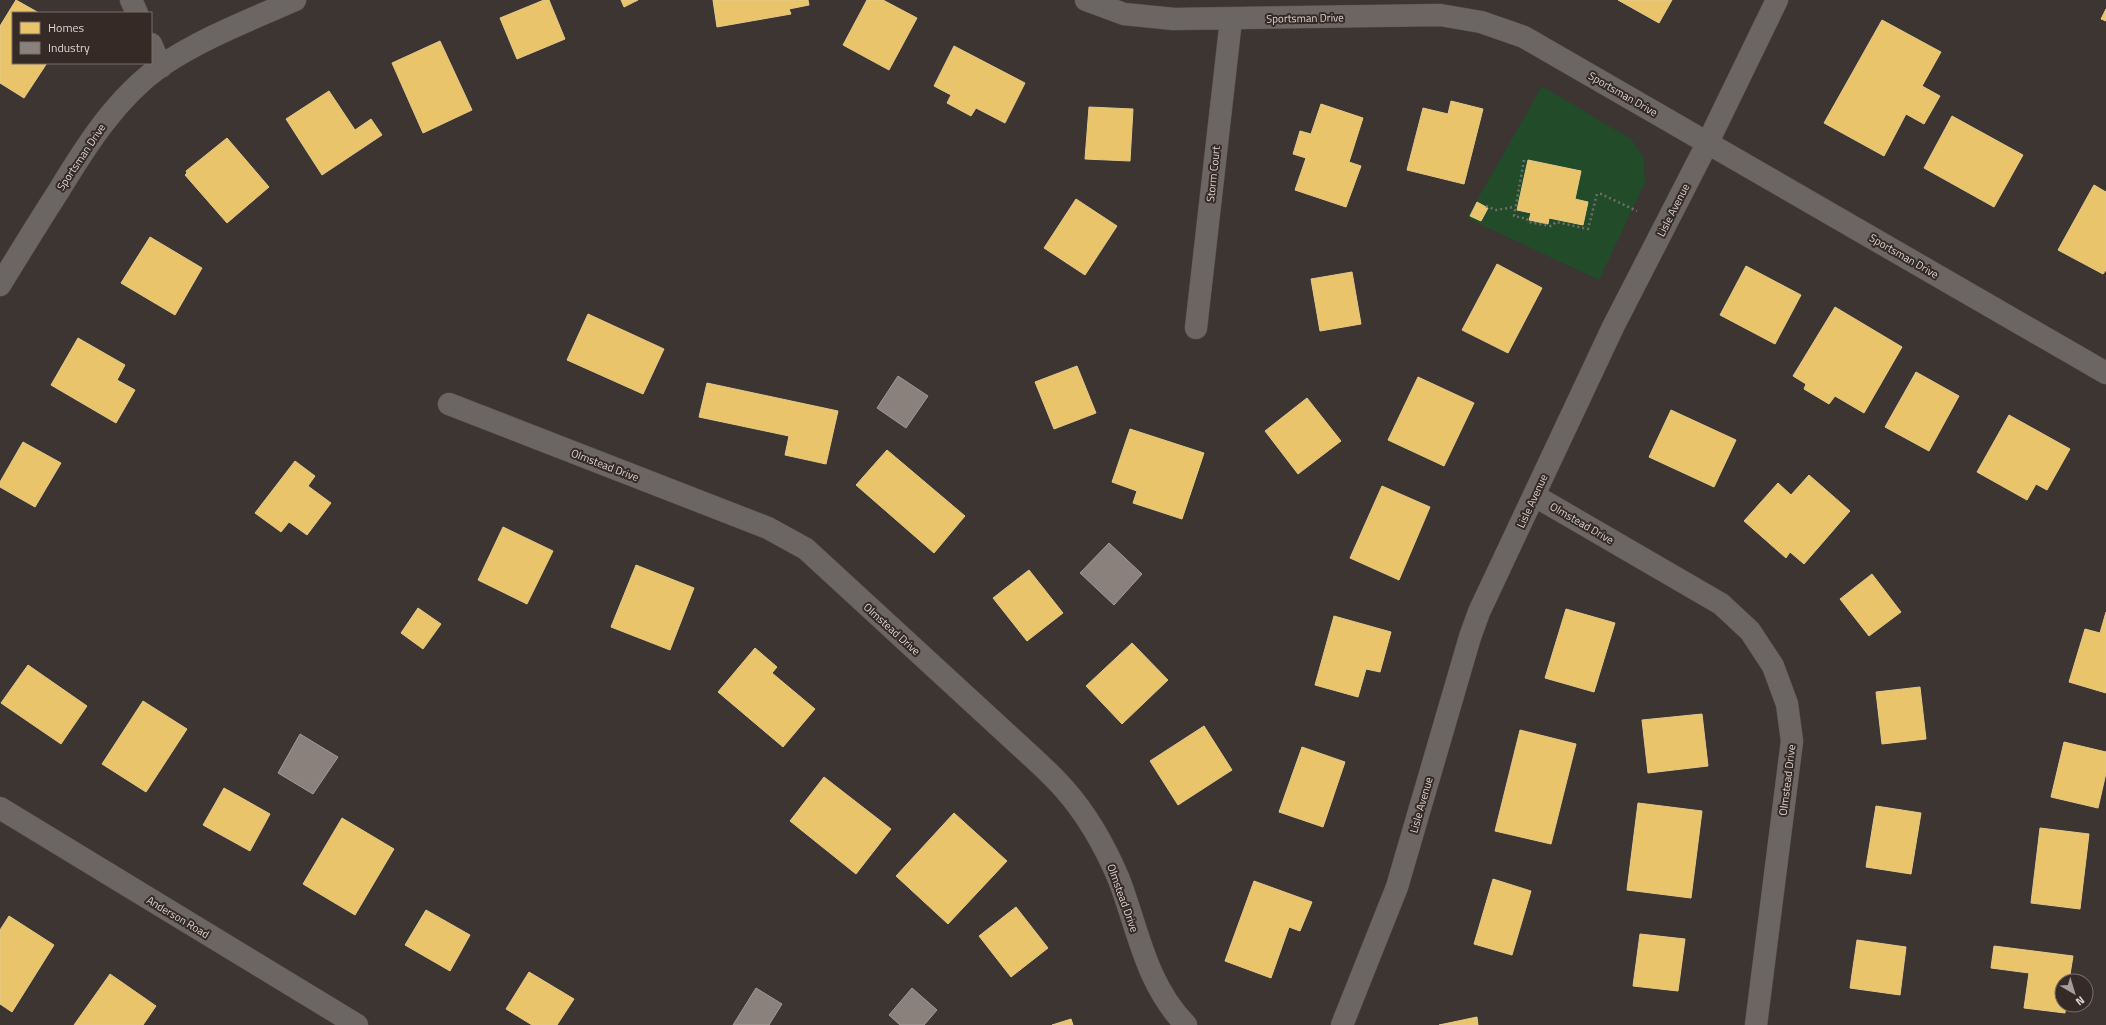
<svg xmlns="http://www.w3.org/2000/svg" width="2106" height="1025" viewBox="0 0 2106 1025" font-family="'Titillium Web',sans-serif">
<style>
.green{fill:#224b29}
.homes{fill:#e9c46a;stroke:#e5c989}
.industry{fill:#8a817c;stroke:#a39a96}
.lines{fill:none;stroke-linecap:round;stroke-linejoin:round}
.minor-casing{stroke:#57524f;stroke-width:23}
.tertiary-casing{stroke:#57524f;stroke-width:23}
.path{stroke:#726d6c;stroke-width:2.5;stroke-dasharray:2 3;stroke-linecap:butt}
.minor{stroke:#6b6664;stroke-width:22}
.tertiary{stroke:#6b6664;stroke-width:22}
.labels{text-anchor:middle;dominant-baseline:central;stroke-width:4;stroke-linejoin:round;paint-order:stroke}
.street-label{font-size:11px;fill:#ddd5d2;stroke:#352a25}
</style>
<rect width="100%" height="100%" fill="#3c3532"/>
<!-- green -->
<path class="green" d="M 1542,86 L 1631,139 L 1644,158 L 1645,183 L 1599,280 L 1467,218 Z"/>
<!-- homes -->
<path class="homes" d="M 16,0 L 39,13 L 13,13 L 13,63 L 47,63 L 24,98 L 0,83 L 0,26 Z
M 544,0 L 549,0 L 565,39 L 517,59 L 500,18 Z
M 621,0 L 638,0 L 624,7 Z
M 713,0 L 808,0 L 809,5 L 789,9 L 791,14 L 717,27 Z
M 867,0 L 883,0 L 917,18 L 889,70 L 843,45 Z
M 1618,0 L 1672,0 L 1659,23 Z
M 2106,9 L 2106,21 L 2101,19 Z
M 1882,20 L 1941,52 L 1922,86 L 1940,96 L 1924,124 L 1906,114 L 1884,156 L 1824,123 Z
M 440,41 L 472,110 L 423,133 L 392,63 Z
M 954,46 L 1025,83 L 1005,123 L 976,108 L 971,116 L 947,103 L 951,95 L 934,86 Z
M 329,91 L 355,130 L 371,119 L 382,135 L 322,175 L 286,119 Z
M 1451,101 L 1483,109 L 1464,184 L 1407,170 L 1423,108 L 1448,114 Z
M 1321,104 L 1363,118 L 1349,162 L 1361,166 L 1346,207 L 1295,190 L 1306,158 L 1293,154 L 1300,131 L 1311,134 Z
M 1089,107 L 1133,109 L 1130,161 L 1085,159 Z
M 1952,116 L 2023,155 L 1994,207 L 1924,168 Z
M 227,138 L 269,187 L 227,223 L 185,175 L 187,173 L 186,171 Z
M 1528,160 L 1581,171 L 1575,199 L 1588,202 L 1583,225 L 1549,218 L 1548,224 L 1529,220 L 1531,213 L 1517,210 Z
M 2094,185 L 2106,192 L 2106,270 L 2103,274 L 2058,250 Z
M 1076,199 L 1117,226 L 1085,275 L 1044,248 Z
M 1477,202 L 1488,208 L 1481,221 L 1470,216 Z
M 150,237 L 202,268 L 175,315 L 121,283 Z
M 1497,264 L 1542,288 L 1508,353 L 1462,330 Z
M 1746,266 L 1801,295 L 1775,344 L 1720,315 Z
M 1352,272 L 1361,324 L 1320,331 L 1311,279 Z
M 1835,307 L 1902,347 L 1864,413 L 1835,396 L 1829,404 L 1804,389 L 1806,384 L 1793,376 Z
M 588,314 L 664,349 L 643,394 L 567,360 Z
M 78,338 L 125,365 L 117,380 L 135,390 L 116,423 L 51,385 Z
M 1077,366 L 1096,413 L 1054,429 L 1035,382 Z
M 1916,372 L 1959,396 L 1929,451 L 1885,427 Z
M 1418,377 L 1474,403 L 1444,466 L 1388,440 Z
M 707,383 L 838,411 L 826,464 L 785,455 L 789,436 L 699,417 Z
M 1307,398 L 1341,441 L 1298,474 L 1265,431 Z
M 1671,410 L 1736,440 L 1714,487 L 1649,457 Z
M 2009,415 L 2070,449 L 2047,490 L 2036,484 L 2027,500 L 1977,472 Z
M 1130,429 L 1204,453 L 1182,519 L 1133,503 L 1137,491 L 1112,482 Z
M 23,442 L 61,463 L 35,507 L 0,487 L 0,482 Z
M 887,450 L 965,516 L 934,553 L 856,485 Z
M 295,461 L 315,476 L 308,486 L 331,503 L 307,535 L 289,522 L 281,532 L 255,513 Z
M 1809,475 L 1850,511 L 1804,564 L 1790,552 L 1786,558 L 1744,521 L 1778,483 L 1791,495 Z
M 1382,486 L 1430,507 L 1399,580 L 1350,558 Z
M 503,527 L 553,551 L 527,604 L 478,580 Z
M 636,565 L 694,588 L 670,650 L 611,627 Z
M 1029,570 L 1063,613 L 1027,641 L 993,598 Z
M 1872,574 L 1901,612 L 1869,636 L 1840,599 Z
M 418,608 L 441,624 L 423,649 L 401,633 Z
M 1566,609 L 1615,623 L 1594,692 L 1545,678 Z
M 2106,612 L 2106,693 L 2069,682 L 2085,629 L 2100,633 Z
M 1334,616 L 1391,632 L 1380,672 L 1366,669 L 1358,697 L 1315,685 Z
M 1132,643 L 1168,680 L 1122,724 L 1086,686 Z
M 755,648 L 777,667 L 772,673 L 815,709 L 783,747 L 718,692 Z
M 28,665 L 87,706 L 61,744 L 1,703 Z
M 1920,687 L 1926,739 L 1882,744 L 1876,692 Z
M 143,701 L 187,729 L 146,792 L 102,764 Z
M 1702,714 L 1708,766 L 1648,773 L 1642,720 Z
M 1204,726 L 1232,770 L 1178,805 L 1150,761 Z
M 1520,730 L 1576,744 L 1551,844 L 1495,831 Z
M 2064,742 L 2106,752 L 2106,773 L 2098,808 L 2051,797 Z
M 1302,747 L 1345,762 L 1323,827 L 1279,812 Z
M 824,777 L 891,829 L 856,874 L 790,821 Z
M 224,788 L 270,814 L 250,851 L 203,825 Z
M 1638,803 L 1702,811 L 1691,898 L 1627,890 Z
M 1876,806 L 1921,813 L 1911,874 L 1866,867 Z
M 954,813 L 1007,861 L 948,924 L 896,876 Z
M 342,818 L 394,849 L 355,915 L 303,884 Z
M 2040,828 L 2089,834 L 2080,909 L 2031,903 Z
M 1493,879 L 1531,891 L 1512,955 L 1474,944 Z
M 1254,881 L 1312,902 L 1300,931 L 1289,927 L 1271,978 L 1225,961 Z
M 1016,907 L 1048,948 L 1011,977 L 979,936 Z
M 426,910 L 470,935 L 450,971 L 405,945 Z
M 9,916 L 54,945 L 12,1012 L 0,1004 L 0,930 Z
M 1640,934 L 1685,939 L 1678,991 L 1633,986 Z
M 1857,940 L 1906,947 L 1900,995 L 1850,988 Z
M 1994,946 L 2073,956 L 2069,981 L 2062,981 L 2062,1005 L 2066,1005 L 2065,1013 L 2024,1008 L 2029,973 L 1991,968 Z
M 529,972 L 574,999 L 557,1025 L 532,1025 L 506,1009 Z
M 110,974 L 156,1006 L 143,1025 L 74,1025 Z
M 1477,1017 L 1478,1025 L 1439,1025 Z
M 1071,1019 L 1073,1025 L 1052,1025 Z"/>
<!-- industry -->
<path class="industry" d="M 898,376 L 928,396 L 906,428 L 877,408 Z
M 1109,543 L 1142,574 L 1114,605 L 1080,573 Z
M 300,734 L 338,757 L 313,794 L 278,773 Z
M 756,988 L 782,1004 L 769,1025 L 733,1025 Z
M 912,988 L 937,1010 L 924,1025 L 900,1025 L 889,1015 Z"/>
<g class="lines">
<!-- minor casing -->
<g class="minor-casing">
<path id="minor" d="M 131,0 L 137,13
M 1086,0 L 1124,14 L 1174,19 L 1440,15 L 1481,22 L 1524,37 L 2106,373
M 151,44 L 161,67
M 0,285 C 19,254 38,223 58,192 C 86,146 116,98 161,66 C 202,38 250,20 295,0
M 1196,328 L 1231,20
M 449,404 L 768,528 L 806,549 L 1031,756 C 1043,767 1055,778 1066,791 C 1087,815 1105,847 1118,877 C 1138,928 1145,983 1186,1025
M 1535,496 L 1721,604 L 1750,631 L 1773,666 L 1787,704 L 1792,741 L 1756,1025
M 0,808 L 357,1025"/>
</g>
<!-- tertiary casing -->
<g class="tertiary-casing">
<path id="tertiary" d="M 1342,1025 L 1397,887 L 1470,637 L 1479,612 L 1613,327 L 1708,142 L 1777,0"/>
</g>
<!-- path -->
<path class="path" d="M 1524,160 L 1514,216 L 1527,219 L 1528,222 L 1551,226 L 1556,222 L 1588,229 L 1597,194 L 1601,194 L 1637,211
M 1486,206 L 1496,210 L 1514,207"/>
<!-- minor -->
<use href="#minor" class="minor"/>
<!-- tertiary -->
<use href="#tertiary" class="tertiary"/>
</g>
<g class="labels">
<!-- street labels -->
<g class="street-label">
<text transform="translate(1305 18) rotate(-1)">Sportsman Drive</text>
<text transform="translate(1623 94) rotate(30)">Sportsman Drive</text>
<text transform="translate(81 157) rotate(-56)">Sportsman Drive</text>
<text transform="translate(1213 174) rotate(-84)">Storm Court</text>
<text transform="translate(1673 210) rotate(-63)">Lisle Avenue</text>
<text transform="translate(1904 256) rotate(30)">Sportsman Drive</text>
<text transform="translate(605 465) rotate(21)">Olmstead Drive</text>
<text transform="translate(1532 501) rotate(-65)">Lisle Avenue</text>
<text transform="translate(1582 523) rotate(30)">Olmstead Drive</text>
<text transform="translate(892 629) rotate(42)">Olmstead Drive</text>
<text transform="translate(1787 780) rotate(-83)">Olmstead Drive</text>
<text transform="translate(1421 805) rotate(-74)">Lisle Avenue</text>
<text transform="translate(1123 898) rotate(70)">Olmstead Drive</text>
<text transform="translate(178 917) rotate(31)">Anderson Road</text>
</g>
</g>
<!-- legend -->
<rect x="12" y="12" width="140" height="52" fill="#352a25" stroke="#786e6a"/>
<rect x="20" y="22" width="20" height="12" fill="#e9c46a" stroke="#786e6a"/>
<text x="48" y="32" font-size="12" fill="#ddd5d2">Homes</text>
<rect x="20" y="42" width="20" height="12" fill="#8a817c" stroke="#786e6a"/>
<text x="48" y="52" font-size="12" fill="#ddd5d2">Industry</text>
<!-- north arrow -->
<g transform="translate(2074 993) rotate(142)"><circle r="19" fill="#352a25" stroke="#786e6a"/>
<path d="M0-3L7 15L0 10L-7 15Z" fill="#a59d9a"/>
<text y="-6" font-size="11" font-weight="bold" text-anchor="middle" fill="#ddd5d2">N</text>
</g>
</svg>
